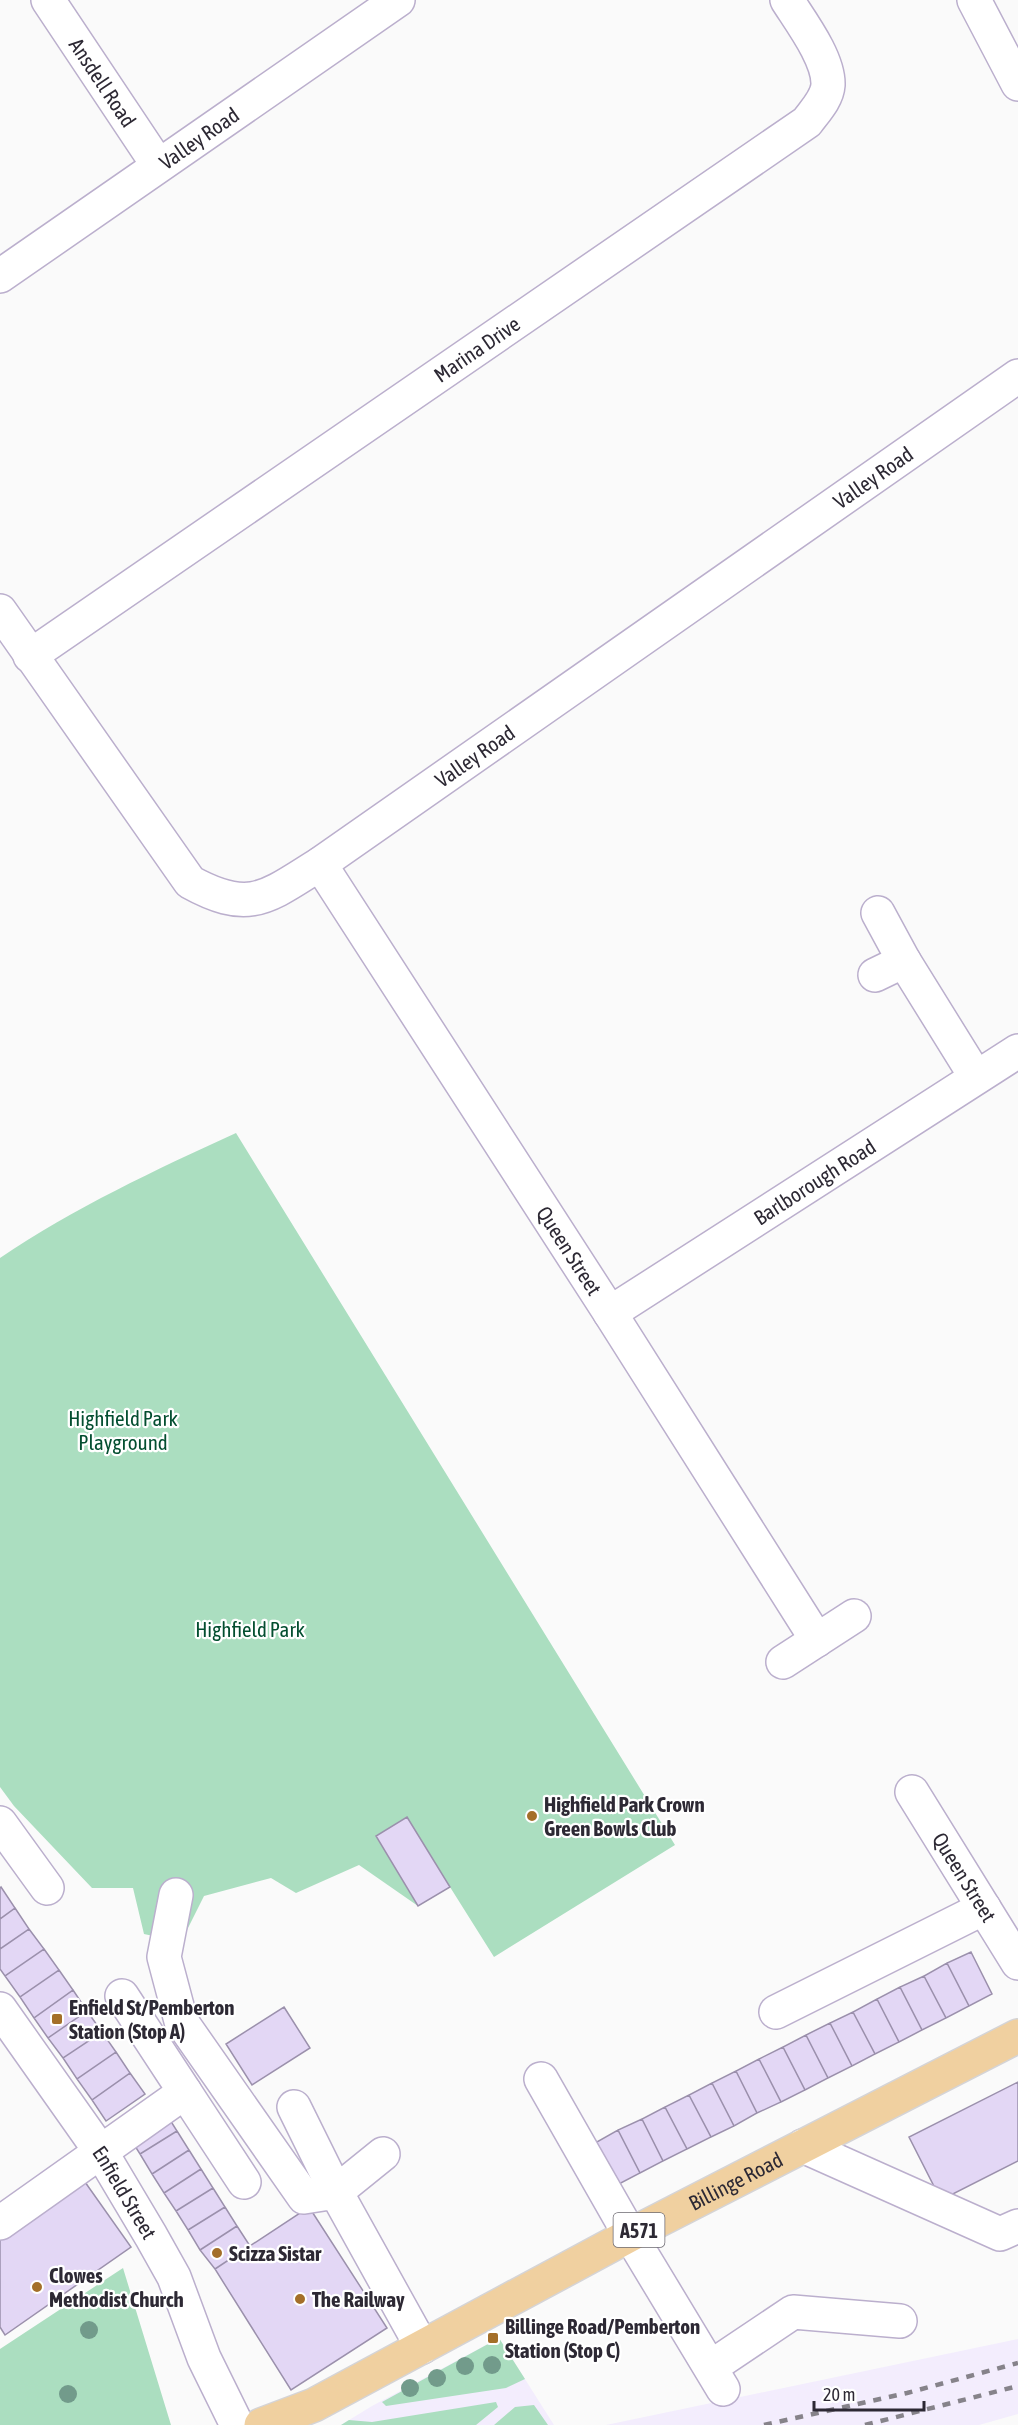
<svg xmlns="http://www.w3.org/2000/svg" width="1018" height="2425" viewBox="0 0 1018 2425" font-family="'Asap Condensed',sans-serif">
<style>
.built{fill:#f3edfd}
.green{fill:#abdec0}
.building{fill:#e3d7f5;stroke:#9b90ac;stroke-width:1.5}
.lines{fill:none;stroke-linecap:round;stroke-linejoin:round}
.minor-casing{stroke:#bbafcd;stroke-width:36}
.major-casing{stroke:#d5d4d6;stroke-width:36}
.minor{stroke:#fff;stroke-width:33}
.major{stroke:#f0d0a0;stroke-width:33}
.rail{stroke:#86838a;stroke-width:4.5;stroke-dasharray:8 8;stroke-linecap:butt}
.tree{fill:#729b8b}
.poi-dot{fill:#a46f29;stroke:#fff;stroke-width:2}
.labels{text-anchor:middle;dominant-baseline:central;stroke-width:4.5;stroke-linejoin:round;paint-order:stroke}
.shield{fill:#fff;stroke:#6c6971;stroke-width:1.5}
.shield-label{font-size:20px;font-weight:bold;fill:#2d2934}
.street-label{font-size:21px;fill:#2d2934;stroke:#fff}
.park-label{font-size:21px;fill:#034e30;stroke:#fff}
.poi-label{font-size:21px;font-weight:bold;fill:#2d2934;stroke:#fff;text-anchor:start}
</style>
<rect width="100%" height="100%" fill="#fafafa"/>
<!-- built -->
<path class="built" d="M 499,2338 L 554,2425 L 341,2425 L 372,2406 Z
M 1018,2339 L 1018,2414 L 979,2425 L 606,2425 Z"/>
<!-- green -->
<path class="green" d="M 236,1133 L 675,1845 L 494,1957 L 450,1887 L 418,1906 L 359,1865 L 296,1893 L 271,1878 L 204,1896 L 181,1942 L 144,1934 L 133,1888 L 92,1888 L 14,1806 L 0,1787 L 0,1258 C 74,1208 155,1170 236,1133 Z
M 123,2268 L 171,2425 L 0,2425 L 0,2349 Z
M 499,2338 L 525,2379 L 506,2388 L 386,2406 L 382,2402 Z
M 496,2402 L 498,2407 L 476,2425 L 341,2425 L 349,2420 L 372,2422 Z
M 534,2405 L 548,2425 L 494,2425 L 515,2407 Z"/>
<!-- building -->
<path class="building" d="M 407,1817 L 450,1887 L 418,1906 L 376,1836 Z
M 1,1887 L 15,1908 L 0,1919 L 0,1888 Z
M 15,1908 L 29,1929 L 0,1949 L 0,1919 Z
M 29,1929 L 44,1949 L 5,1976 L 0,1969 L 0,1949 Z
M 44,1949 L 59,1970 L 20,1997 L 5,1976 Z
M 971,1952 L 992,1994 L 969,2006 L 947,1963 Z
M 947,1963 L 969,2006 L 946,2018 L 924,1976 Z
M 59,1970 L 73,1990 L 34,2018 L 20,1997 Z
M 924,1976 L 946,2018 L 922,2030 L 900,1987 Z
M 900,1987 L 922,2030 L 899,2042 L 877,1999 Z
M 73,1990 L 87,2011 L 48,2038 L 34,2018 Z
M 877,1999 L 899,2042 L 875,2054 L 853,2012 Z
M 284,2007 L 310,2048 L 252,2085 L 226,2044 Z
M 87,2011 L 102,2032 L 63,2058 L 48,2038 Z
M 853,2012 L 875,2054 L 852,2066 L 830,2023 Z
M 830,2023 L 852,2066 L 828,2078 L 806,2035 Z
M 102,2032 L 116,2052 L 77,2079 L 63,2058 Z
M 806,2035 L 828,2078 L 805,2090 L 783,2047 Z
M 783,2047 L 805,2090 L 781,2102 L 759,2059 Z
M 116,2052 L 130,2073 L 92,2100 L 77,2079 Z
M 759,2059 L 781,2102 L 757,2113 L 736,2071 Z
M 736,2071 L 757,2113 L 734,2126 L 712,2083 Z
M 130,2073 L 145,2094 L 106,2121 L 92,2100 Z
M 1018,2082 L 1018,2161 L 941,2200 L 909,2137 Z
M 712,2083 L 734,2126 L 711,2137 L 689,2095 Z
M 689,2095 L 711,2137 L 687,2149 L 665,2107 Z
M 665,2107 L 687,2149 L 663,2161 L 642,2119 Z
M 165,2112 L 177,2131 L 140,2154 L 128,2135 Z
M 642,2119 L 663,2161 L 640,2173 L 618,2130 Z
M 618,2130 L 640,2173 L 617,2185 L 595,2143 Z
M 177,2131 L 189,2150 L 152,2174 L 140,2154 Z
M 189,2150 L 201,2169 L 164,2193 L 152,2174 Z
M 201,2169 L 213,2188 L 176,2211 L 164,2193 Z
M 85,2182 L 131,2247 L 5,2335 L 0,2327 L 0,2240 Z
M 213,2188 L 225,2207 L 188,2230 L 176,2211 Z
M 225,2207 L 237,2226 L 200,2250 L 188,2230 Z
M 309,2207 L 387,2328 L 291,2390 L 215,2269 Z
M 237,2226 L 250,2246 L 215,2269 L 200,2250 Z"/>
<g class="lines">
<!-- minor casing -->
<g class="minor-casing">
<g id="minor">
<path id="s1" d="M 48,0 L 158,165"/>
<path d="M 974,0 L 1018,84"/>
<path id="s2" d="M 0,276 L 398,0"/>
<path id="s3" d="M 0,611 L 190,882 C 250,915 267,897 320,864 L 1018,376"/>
<path id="s4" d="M 30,656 L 807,122 C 815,111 827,99 828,85 C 829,59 801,22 787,0"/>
<path id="s5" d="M 320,864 L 610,1313 L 817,1640"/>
<path d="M 878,913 L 904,961 L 976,1077"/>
<path d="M 875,975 L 904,961"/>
<path id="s6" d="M 610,1313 L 1018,1051"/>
<path d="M 783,1662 L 854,1616"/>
<path id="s7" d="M 912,1792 L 1018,1963"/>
<path d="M 0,1823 L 47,1888"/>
<path d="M 176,1895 L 164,1957 L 181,2021 L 304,2197 L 336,2192 L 422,2347"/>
<path id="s8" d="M 0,2009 L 101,2152 L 151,2236 L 174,2277 L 204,2358 L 237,2425"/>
<path d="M 776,2012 L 984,1908"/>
<path d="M 541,2079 L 630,2235 L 723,2389"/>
<path d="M 185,2092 L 244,2182"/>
<path d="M 294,2107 L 336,2192 L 383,2154"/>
<path d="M 803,2146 L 1000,2234 L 1018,2226"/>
<path d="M 0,2223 L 185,2092 L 122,1996"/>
<path d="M 711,2367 L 793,2312 L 900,2321"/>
</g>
</g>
<!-- major casing -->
<g class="major-casing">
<g id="major">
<path id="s9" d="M 261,2425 L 314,2405 L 630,2235 L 1018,2036"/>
</g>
</g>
<!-- minor -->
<use href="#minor" class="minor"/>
<!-- major -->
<use href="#major" class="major"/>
<!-- rail -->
<path class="rail" d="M 764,2425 L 907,2393 L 1018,2363
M 865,2425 L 1018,2386"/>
</g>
<!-- trees -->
<g class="tree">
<circle cx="89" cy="2330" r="9"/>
<circle cx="492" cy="2365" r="9"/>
<circle cx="465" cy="2366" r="9"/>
<circle cx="437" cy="2378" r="9"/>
<circle cx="410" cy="2388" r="9"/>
<circle cx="68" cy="2394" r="9"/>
</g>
<!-- markers -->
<g class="poi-dot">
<circle cx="532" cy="1816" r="6"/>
<rect x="51" y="2013" width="12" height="12" rx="3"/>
<circle cx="217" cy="2253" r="6"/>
<circle cx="37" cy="2287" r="6"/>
<circle cx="300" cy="2299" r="6"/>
<rect x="487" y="2332" width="12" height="12" rx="3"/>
</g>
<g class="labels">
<!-- shield labels -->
<rect class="shield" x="613.5" y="2213" width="51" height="34" rx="4.5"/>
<g class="shield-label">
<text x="639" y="2230">A571</text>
</g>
<!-- street labels -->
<g class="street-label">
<text stroke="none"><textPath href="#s1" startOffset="99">Ansdell Road</textPath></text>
<text stroke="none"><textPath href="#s2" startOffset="242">Valley Road</textPath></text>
<text stroke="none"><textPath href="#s4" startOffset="542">Marina Drive</textPath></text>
<text stroke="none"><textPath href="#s3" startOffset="1148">Valley Road</textPath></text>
<text stroke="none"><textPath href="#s3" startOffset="662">Valley Road</textPath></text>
<text stroke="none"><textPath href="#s6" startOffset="243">Barlborough Road</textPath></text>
<text stroke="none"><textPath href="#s5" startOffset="460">Queen Street</textPath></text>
<text stroke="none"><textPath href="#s7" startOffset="100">Queen Street</textPath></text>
<text stroke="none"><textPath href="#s9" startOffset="534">Billinge Road</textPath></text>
<text stroke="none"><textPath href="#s8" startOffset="222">Enfield Street</textPath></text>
</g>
<!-- park labels -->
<g class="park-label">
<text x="123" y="1418">Highfield Park<tspan x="123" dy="24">Playground</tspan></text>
<text x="250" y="1629">Highfield Park</text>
</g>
<!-- poi labels -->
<g class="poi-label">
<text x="544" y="1804">Highfield Park Crown<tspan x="544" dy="24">Green Bowls Club</tspan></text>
<text x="69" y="2007">Enfield St/Pemberton<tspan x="69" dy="24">Station (Stop A)</tspan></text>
<text x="229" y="2253">Scizza Sistar</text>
<text x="49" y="2275">Clowes<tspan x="49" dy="24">Methodist Church</tspan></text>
<text x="312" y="2299">The Railway</text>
<text x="505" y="2326">Billinge Road/Pemberton<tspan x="505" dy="24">Station (Stop C)</tspan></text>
</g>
</g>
<!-- scale -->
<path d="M814 2401v9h110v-9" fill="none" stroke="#2d2934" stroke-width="3"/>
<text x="823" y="2401" font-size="18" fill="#2d2934" stroke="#ffffff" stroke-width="4.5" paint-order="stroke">20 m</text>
</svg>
